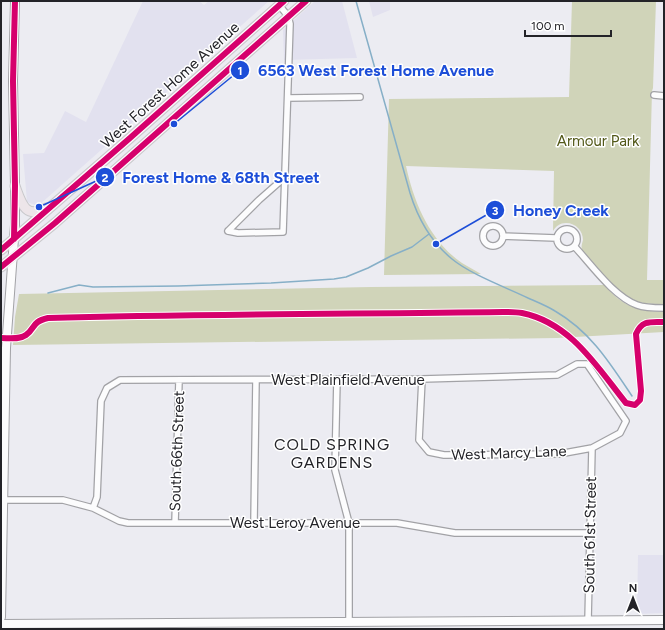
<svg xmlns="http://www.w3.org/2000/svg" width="665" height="630" viewBox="0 0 665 630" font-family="Figtree,sans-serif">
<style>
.built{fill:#e2e1ef}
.green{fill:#d0d4b9}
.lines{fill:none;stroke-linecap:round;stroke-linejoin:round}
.stream{stroke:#86afc7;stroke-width:1.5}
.street-casing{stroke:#a2a2a6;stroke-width:8}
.secondary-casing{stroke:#a2a2a6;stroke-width:10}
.primary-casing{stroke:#c8c8cb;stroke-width:11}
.street{stroke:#fcfcfd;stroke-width:5.5}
.secondary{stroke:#fcfcfd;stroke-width:8}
.primary{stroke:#ede5e9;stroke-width:9}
.cycleway-casing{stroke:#fff;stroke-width:8}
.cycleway{stroke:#d6006c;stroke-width:6}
.labels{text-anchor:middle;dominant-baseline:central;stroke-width:3;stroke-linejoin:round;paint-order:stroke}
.street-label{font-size:15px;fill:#232328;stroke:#fff}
.park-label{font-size:15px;fill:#525818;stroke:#fff}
.neighbourhood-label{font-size:16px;letter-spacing:1px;fill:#232328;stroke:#fff}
.leader{fill:none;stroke:#1d4ed8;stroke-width:1.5}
.callout-dot{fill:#1d4ed8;stroke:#fff;stroke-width:1.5}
.mark-label{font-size:12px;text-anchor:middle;font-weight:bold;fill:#fff}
.callout-label{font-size:16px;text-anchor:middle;font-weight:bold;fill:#1d4ed8;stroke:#fff;stroke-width:3;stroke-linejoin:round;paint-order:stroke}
</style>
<rect width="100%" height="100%" fill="#ececf2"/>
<!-- built -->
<path class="built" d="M 143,1 L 199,1 L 204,5 L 209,1 L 269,1 L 38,206 L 27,202 L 23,154 L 44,153 L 65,111 L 86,122 Z
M 315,1 L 342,1 L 357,58 L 284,60 L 283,30 Z
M 369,1 L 390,1 L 390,10 L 373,17 Z
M 638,555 L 664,555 L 664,613 L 637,614 Z"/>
<!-- green -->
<path class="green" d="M 572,1 L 656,1 L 653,88 L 652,91 L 647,280 L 664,280 L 664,304 C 656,304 647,304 639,302 C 617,294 598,267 582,250 C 581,246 582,244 583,240 C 583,231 576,223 566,223 C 560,223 556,226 553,231 L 554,171 L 406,166 C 414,203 430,241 462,263 C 468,267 475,270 481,274 L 384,275 L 389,99 L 569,97 Z
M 605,285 C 621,306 638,311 664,312 L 664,332 L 557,338 L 13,345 L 15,317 L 19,294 L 371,287 Z"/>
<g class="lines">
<!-- stream -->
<path class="stream" d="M 356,1 L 410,193 C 418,219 430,241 452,259 C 470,274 505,287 528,298 C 537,302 547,306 555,311 C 591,332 610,363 632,396
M 48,293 L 79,285 L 93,287 L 178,286 L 271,283 L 334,279 L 346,277 L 368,268 L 391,256 L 412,247 L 429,234"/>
<!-- street casing -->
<g class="street-casing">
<path id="street" d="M 654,95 L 664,96
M 288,98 L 360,97
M483 236a10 10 0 1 1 20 0a10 10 0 1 1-20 0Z
M557 239a10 10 0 1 1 20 0a10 10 0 1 1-20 0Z
M 228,231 L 238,233 L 283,232 L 290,24 L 288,16 L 279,5
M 228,231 L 259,200 L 284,178
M 503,236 L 556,238
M 574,246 C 591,264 613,296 637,305 C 645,308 655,308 664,308
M 337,379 L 335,470 L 349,523 L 349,622
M 4,500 L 63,500 L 93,508 L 119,521 L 128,523 L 397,523 L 455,533 L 590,533
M 93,508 L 97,497 L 101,401 L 107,388 L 120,380 L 422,379 L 557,375 L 577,364 L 587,364 L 626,421 L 620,433 L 592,448 L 559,454 L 444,455 L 429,452 L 419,440 L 422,379
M 254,522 L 256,380
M 175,523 L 179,380
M 588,621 L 592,448"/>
</g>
<!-- secondary casing -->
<g class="secondary-casing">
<path id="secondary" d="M 1,617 L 6,348 L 15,225 L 15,186 L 13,81 L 15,1
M 1,624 L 664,620"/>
</g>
<!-- primary casing -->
<g class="primary-casing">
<path id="primary" d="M 15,186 C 21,202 25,220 46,208
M 1,250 L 130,138 L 284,1
M 1,267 L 55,223 L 306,1"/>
</g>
<!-- street -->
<use href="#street" class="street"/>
<!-- secondary -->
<use href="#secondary" class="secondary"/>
<!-- primary -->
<use href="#primary" class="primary"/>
<!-- cycleway casing -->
<g class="cycleway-casing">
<path id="cycleway" d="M 14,239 L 15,186 L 13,81 L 15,1
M 1,250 L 130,138 L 284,1
M 1,267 L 55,223 L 306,1
M 1,338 C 9,338 19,340 26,335 C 36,328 31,322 48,318 C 200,314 352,314 503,312 C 509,312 516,312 522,313 C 571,323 597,367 626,403 L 635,405 L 640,400 L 641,391 L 636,334 C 642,320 650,322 664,322"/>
</g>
<!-- cycleway -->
<use href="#cycleway" class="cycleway"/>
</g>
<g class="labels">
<!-- street labels -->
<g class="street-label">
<text transform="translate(170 85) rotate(-42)">West Forest Home Avenue</text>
<text x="348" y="380">West Plainfield Avenue</text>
<text transform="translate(177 451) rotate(-88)">South 66th Street</text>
<text transform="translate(509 453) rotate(-2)">West Marcy Lane</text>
<text x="295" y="523">West Leroy Avenue</text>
<text transform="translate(590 535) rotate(-89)">South 61st Street</text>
</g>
<!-- park labels -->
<g class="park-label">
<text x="598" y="141">Armour Park</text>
</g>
<!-- neighbourhood labels -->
<g class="neighbourhood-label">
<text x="332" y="444">COLD SPRING<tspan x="332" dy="18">GARDENS</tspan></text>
</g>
</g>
<!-- callouts -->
<path class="leader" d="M174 124L240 70M39 207L105 177M436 244L495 210"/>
<g class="callout-dot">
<circle cx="174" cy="124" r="4"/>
<circle cx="39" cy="207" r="4"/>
<circle cx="436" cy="244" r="4"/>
<circle cx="240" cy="70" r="10"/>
<circle cx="105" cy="177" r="10"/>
<circle cx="495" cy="210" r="10"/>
</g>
<g class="mark-label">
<text x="240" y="75">1</text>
<text x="105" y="182">2</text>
<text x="495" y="215">3</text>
</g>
<g class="callout-label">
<text x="376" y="76">6563 West Forest Home Avenue</text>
<text x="221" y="183">Forest Home &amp; 68th Street</text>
<text x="561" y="216">Honey Creek</text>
</g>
<!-- border -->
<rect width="665" height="630" fill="none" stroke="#232328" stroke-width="4"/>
<!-- north arrow -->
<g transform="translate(633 598)" stroke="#ffffff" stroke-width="3" paint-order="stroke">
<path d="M0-3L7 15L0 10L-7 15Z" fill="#232328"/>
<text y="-6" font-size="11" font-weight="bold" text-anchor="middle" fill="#232328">N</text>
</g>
<!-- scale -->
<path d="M525 30v6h86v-6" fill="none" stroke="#232328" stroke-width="2"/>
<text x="531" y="30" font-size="12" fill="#232328" stroke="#ffffff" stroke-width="3" paint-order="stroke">100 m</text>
</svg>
